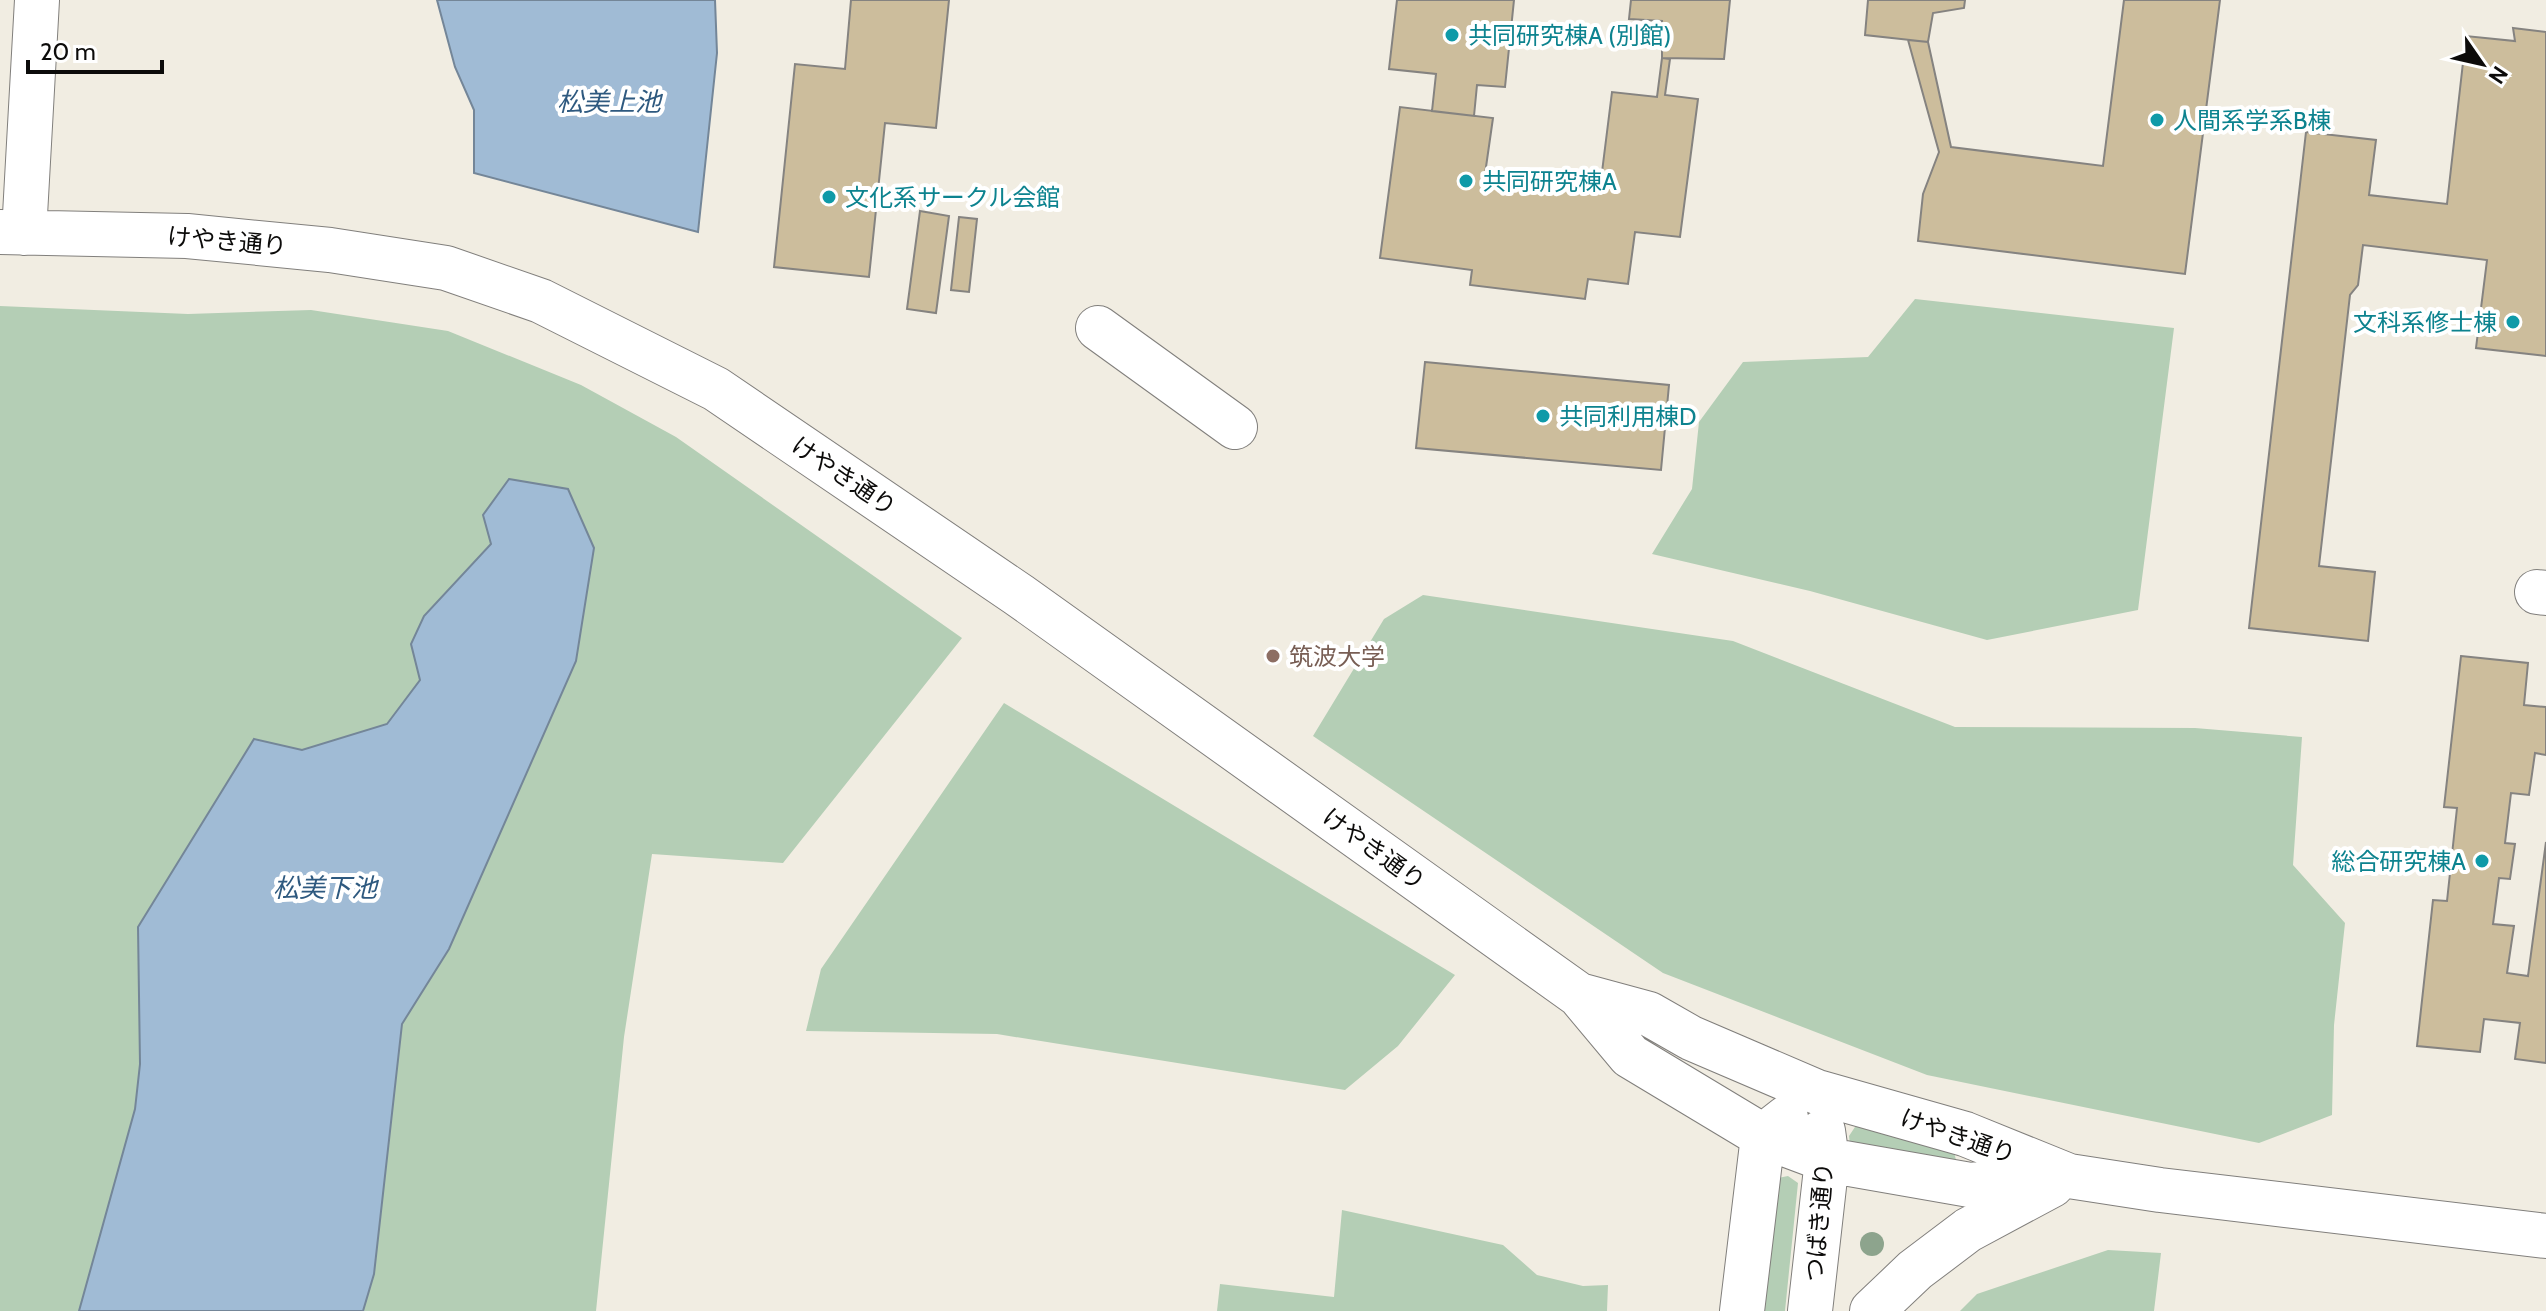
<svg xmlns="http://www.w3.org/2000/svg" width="2546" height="1311" viewBox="0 0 2546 1311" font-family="Cabin,'Noto Sans JP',sans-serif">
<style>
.built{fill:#f1ede2}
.green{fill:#b4ceb5}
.water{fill:#a0bbd5;stroke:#748698;stroke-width:2}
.building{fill:#ccbd9c;stroke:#858380;stroke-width:2}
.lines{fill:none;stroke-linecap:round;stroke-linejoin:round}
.minor-casing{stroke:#817f7c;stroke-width:46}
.minor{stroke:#fff;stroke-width:44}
.tree{fill:#8da48d}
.culture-dot{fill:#0f9aa8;stroke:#fff;stroke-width:3}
.education-dot{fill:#8d6e63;stroke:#fff;stroke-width:3}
.labels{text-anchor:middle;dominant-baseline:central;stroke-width:8;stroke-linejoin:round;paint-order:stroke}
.culture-label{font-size:24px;fill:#0d838f;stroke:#fff;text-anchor:start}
.street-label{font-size:24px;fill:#0c0b0a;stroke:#fff}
.education-label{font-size:24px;fill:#785e54;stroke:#fff;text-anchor:start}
.water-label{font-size:26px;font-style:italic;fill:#2e597f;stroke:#fff}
</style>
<rect width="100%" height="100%" fill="#f7f5f2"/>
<!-- built -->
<path class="built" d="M 0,0 L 2546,0 L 2546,1311 L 0,1311 Z"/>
<!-- green -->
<path class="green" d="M 1915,299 L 2174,328 L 2138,610 L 1987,640 L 1810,591 L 1652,554 L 1692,489 L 1699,422 L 1743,362 L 1868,357 Z
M 0,306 L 188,314 L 311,310 L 448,331 L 581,385 L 676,437 L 962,638 L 783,863 L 652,854 L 624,1037 L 596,1311 L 363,1311 L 374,1274 L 402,1024 L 449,949 L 576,661 L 594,548 L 491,544 L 424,616 L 411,644 L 420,680 L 387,724 L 302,750 L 253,740 L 140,1064 L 135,1109 L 79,1311 L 0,1311 Z
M 1423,595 L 1733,641 L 1955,727 L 2195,728 L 2302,737 L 2293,865 L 2345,923 L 2334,1025 L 2332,1115 L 2259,1143 L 1927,1075 L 1663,973 L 1313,736 L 1384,619 Z
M 1004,703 L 1455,975 L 1398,1046 L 1345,1090 L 997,1034 L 806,1031 L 821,969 Z
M 1865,1125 L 1954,1152 L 1956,1160 L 1949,1164 L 1850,1145 L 1849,1136 L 1855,1127 Z
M 1788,1176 L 1798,1183 L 1785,1311 L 1756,1311 L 1778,1178 Z
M 1342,1210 L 1503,1245 L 1537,1275 L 1583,1286 L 1608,1285 L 1607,1311 L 1217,1311 L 1220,1284 L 1334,1297 Z
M 2108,1250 L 2161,1253 L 2154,1311 L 1960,1311 L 1977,1294 Z"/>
<!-- water -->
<path class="water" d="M 437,0 L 715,0 L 717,53 L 698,232 L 474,173 L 474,110 L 455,67 Z
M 509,479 L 568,489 L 594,548 L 576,661 L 449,949 L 402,1024 L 374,1274 L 363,1311 L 79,1311 L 135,1109 L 140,1064 L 138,927 L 254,739 L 302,750 L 387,724 L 420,680 L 411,644 L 424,616 L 491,544 L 483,515 Z"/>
<!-- building -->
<path class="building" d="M 851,0 L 949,0 L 936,128 L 885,123 L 869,277 L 774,267 L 795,64 L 845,69 Z
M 1397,0 L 1514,0 L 1505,87 L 1477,85 L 1474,116 L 1432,111 L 1436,74 L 1389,69 Z
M 1631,0 L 1730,0 L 1724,59 L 1662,58 L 1662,21 L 1629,19 Z
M 1868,0 L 1965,0 L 1964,8 L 1933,13 L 1928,42 L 1865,35 Z
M 2124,0 L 2220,0 L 2185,274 L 1918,241 L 1923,194 L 1939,152 L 1908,40 L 1928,42 L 1951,147 L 2103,166 Z
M 2513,28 L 2546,32 L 2546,356 L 2476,348 L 2487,260 L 2363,245 L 2358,285 L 2350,295 L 2319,566 L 2375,572 L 2368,641 L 2249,628 L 2306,132 L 2376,140 L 2369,195 L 2447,204 L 2466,36 L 2515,41 Z
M 1662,58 L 1670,59 L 1665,95 L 1698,99 L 1680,237 L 1635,232 L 1628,284 L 1588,279 L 1585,299 L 1470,285 L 1472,270 L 1380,258 L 1400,107 L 1493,118 L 1485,174 L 1600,188 L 1612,92 L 1657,97 Z
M 920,211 L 949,216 L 936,313 L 907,309 Z
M 959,217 L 977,219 L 969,292 L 951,290 Z
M 1425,362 L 1669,385 L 1661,470 L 1416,448 Z
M 2461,656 L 2528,663 L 2524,705 L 2546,707 L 2546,755 L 2535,753 L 2529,795 L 2511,793 L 2505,843 L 2515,844 L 2510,879 L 2499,878 L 2493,924 L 2514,926 L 2507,973 L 2528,976 L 2546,842 L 2546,1063 L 2515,1059 L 2520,1023 L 2484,1019 L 2480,1052 L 2417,1046 L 2433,900 L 2447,901 L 2457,808 L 2444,807 Z"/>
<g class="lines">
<!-- minor casing -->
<g class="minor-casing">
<path id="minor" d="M 0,232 L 187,236 L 330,250 L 446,268 L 541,301 L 716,389 L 1019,595 L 1579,995 L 1630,1056 L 1763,1136 L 1827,1160 L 1970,1185 L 2069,1176
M 24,233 L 37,0
M 1098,328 L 1235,427
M 2537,592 L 2546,593
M 1579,995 L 1649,1014 L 1691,1038 L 1817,1092 L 1965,1134 L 2069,1176 L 2160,1190 L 2546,1236
M 1742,1311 L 1763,1136 L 1786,1118
M 1810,1311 L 1827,1160 L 1823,1131
M 1872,1311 L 1915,1270 L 1968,1230 L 2052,1185"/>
</g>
<!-- minor -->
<use href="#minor" class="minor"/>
</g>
<!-- trees -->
<circle class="tree" cx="1872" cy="1244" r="12"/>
<!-- markers -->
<g class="culture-dot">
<circle cx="1452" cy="35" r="8"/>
<circle cx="2157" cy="120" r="8"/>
<circle cx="1466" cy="181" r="8"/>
<circle cx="829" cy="197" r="8"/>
<circle cx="2513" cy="322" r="8"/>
<circle cx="1543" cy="416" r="8"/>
<circle cx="2482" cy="861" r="8"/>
</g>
<circle class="education-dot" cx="1273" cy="656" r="8"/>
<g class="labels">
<!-- culture labels -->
<g class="culture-label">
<text x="1468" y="35">共同研究棟A (別館)</text>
<text x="2173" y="120">人間系学系B棟</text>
<text x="1482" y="181">共同研究棟A</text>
<text x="845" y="197">文化系サークル会館</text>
<text x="2497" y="322" text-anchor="end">文科系修士棟</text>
<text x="1559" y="416">共同利用棟D</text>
<text x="2466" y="861" text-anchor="end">総合研究棟A</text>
</g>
<!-- street labels -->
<g class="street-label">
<text transform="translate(227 241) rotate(5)">けやき通り</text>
<text transform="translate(844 476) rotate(34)">けやき通り</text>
<text transform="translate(1374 849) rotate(36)">けやき通り</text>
<text transform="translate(1958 1136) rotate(19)">けやき通り</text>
<text transform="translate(1819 1222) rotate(-85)">つばき通り</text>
</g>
<!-- education labels -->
<g class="education-label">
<text x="1289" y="656">筑波大学</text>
</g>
<!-- water labels -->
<g class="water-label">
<text x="609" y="102">松美上池</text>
<text x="325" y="888">松美下池</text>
</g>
</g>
<!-- north arrow -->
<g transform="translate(2482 64) rotate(124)" stroke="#ffffff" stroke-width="6" paint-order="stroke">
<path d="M0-6L14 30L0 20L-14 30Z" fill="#0c0b0a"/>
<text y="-12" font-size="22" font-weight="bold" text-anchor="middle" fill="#0c0b0a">N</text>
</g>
<!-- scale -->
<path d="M28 60v12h134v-12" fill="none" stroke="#0c0b0a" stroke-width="4"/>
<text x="40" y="60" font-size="24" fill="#0c0b0a" stroke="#ffffff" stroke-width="6" paint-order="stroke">20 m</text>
</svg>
